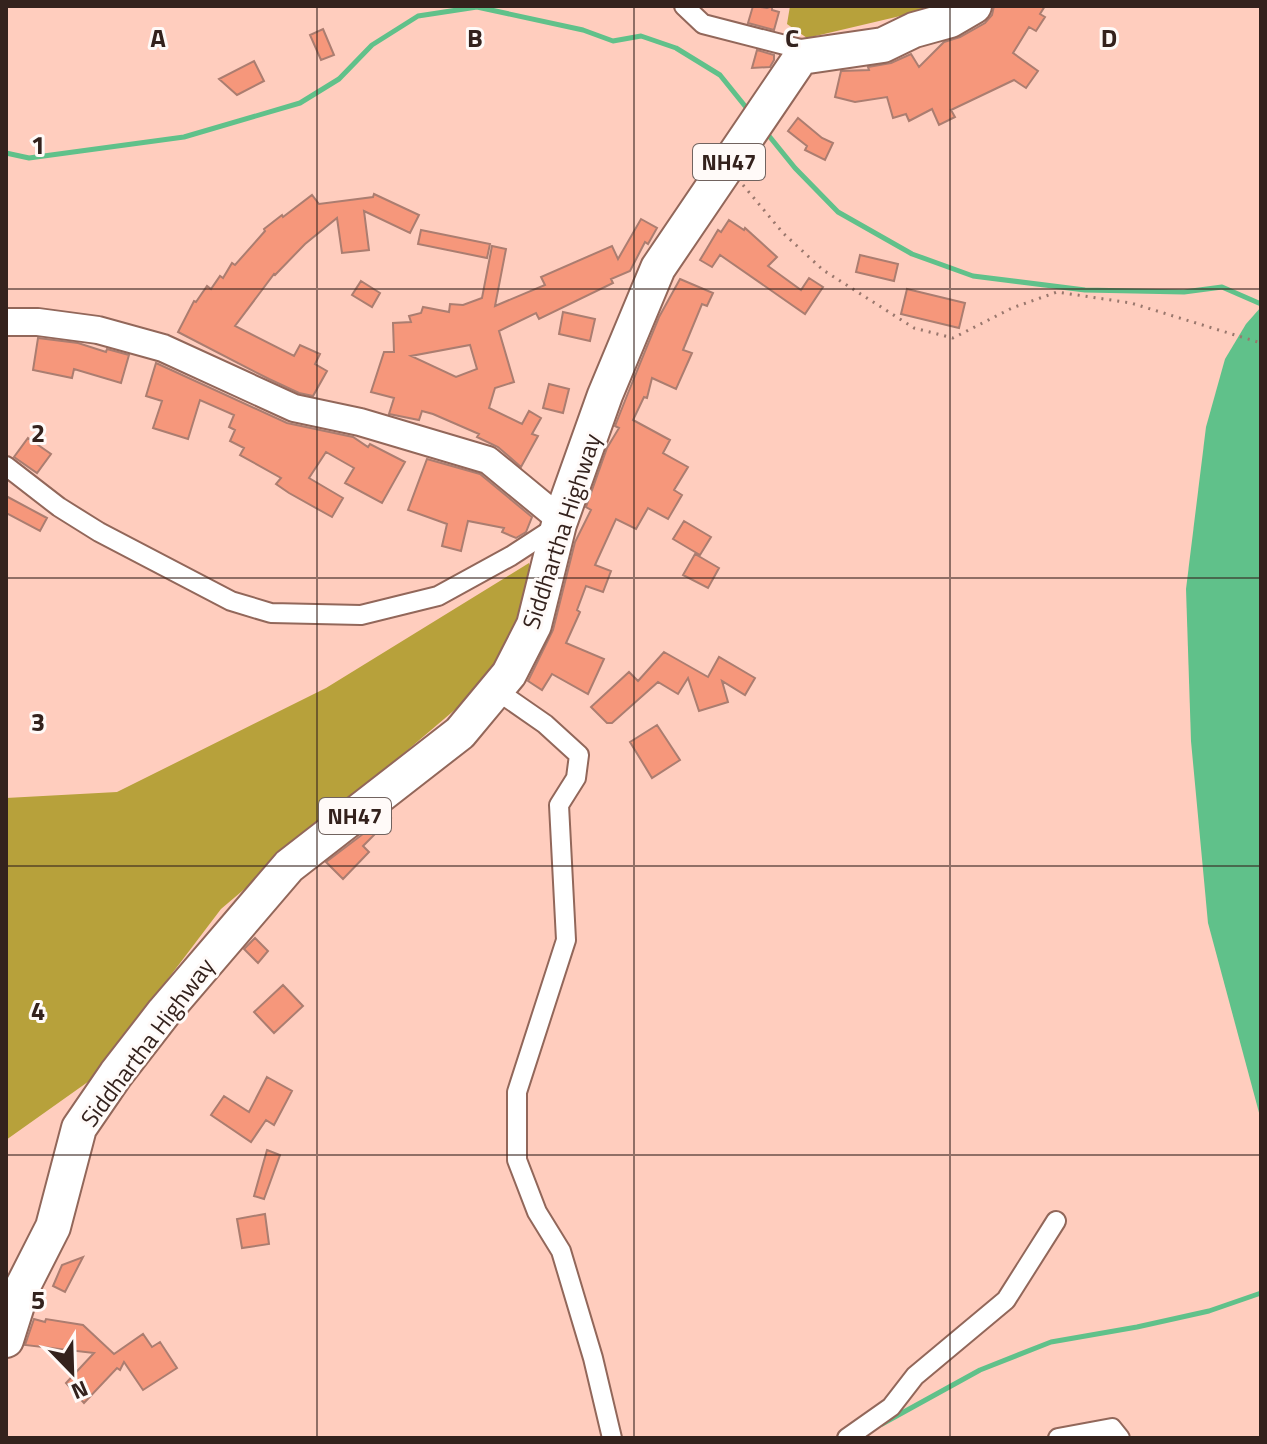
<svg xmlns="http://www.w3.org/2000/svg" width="1267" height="1444" viewBox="0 0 1267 1444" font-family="'Titillium Web',sans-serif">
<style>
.forest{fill:#b7a13b}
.water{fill:#60c18a}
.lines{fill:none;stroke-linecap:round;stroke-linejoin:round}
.stream{stroke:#60c18a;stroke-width:5}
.building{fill:#f6977b;stroke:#ab7d70;stroke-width:2;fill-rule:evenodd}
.street-casing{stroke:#92675a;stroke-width:22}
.secondary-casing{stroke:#92675a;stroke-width:30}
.highway-casing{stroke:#92675a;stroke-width:38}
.path{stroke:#99776d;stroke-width:3;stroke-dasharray:2 6;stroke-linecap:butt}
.street{stroke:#fff;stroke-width:18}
.secondary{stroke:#fff;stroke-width:26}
.highway{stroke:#fff;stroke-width:34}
.grid{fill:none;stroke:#34221d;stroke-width:2;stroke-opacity:0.55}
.labels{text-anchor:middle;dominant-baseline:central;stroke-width:6;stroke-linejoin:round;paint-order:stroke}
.shield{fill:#fffaf8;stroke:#71635f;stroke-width:2}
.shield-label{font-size:22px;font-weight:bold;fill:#34221d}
.street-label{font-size:24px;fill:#34221d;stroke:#fffaf8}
.grid-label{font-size:26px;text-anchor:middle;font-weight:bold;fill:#34221d;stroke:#fffaf8;stroke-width:6;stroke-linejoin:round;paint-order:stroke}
</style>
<rect width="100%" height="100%" fill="#ffcdbe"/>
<!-- forest -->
<path class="forest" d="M 790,6 L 935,6 L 930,9 L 807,38 L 787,24 Z
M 529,563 L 535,590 L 514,641 L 471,696 L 221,909 L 92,1079 L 6,1140 L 6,798 L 117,792 L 326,688 Z"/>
<!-- water -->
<path class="water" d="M 1261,307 L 1261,1120 L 1208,923 L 1191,741 L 1186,589 L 1206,427 L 1225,359 L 1246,324 Z"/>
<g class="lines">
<!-- stream -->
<path class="stream" d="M 765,131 L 795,168 L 838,212 L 912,254 L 973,276 L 1085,290 L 1184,292 L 1222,287 L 1261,304
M 6,153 L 29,158 L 184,137 L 300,103 L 339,79 L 372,45 L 418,16 L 477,7 L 583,30 L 613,41 L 641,36 L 676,48 L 720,75 L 749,111
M 882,1424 L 980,1370 L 1051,1342 L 1137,1327 L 1209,1311 L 1261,1293"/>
</g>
<!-- building -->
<path class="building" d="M 753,6 L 767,8 L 772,6 L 772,10 L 779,12 L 774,30 L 748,23 Z
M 994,6 L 1045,6 L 1040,14 L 1045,17 L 1036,31 L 1029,27 L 1013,53 L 1038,71 L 1026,88 L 1014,80 L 951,110 L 955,117 L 939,125 L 932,109 L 909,121 L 906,114 L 893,118 L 887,97 L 855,102 L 835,97 L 841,71 L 869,70 L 868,67 L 891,63 L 911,54 L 919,67 L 944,42 L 960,37 L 985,23 L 992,15 Z
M 323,29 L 334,55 L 321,60 L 310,35 Z
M 757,50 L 774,55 L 774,60 L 770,67 L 752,68 Z
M 254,61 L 264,81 L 237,95 L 219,79 Z
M 798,118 L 822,138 L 833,143 L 825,160 L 805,150 L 807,146 L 788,131 Z
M 374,194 L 419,215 L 410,233 L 364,211 L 369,250 L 342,253 L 337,218 L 305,244 L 275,275 L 274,274 L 235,326 L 294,356 L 300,345 L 320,354 L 315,364 L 327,371 L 313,396 L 299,393 L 269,379 L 178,332 L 194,301 L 196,302 L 207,286 L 211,289 L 220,276 L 223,278 L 232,263 L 235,265 L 265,231 L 264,229 L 282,215 L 283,217 L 312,195 L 319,204 L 373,197 Z
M 641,219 L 657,228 L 648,244 L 645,242 L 630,271 L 611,279 L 613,283 L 539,319 L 536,313 L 499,331 L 514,382 L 495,388 L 489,408 L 522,424 L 529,411 L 541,418 L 532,434 L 538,436 L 521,467 L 498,447 L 477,437 L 479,434 L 433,414 L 422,411 L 419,420 L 389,414 L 394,398 L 371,392 L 384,352 L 394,352 L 393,323 L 411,322 L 409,316 L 421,313 L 423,307 L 449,312 L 450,304 L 463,305 L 482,298 L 492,246 L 506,249 L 495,306 L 545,285 L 541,277 L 612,246 L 618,259 ZM 470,345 L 477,369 L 456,377 L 411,356 Z
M 729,220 L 744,230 L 745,228 L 777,257 L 768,266 L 801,290 L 809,278 L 823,287 L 805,314 L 720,255 L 712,267 L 700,260 L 718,230 L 721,232 Z
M 421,230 L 490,244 L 487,258 L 418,244 Z
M 860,255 L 898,264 L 894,281 L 856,272 Z
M 680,279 L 713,293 L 707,306 L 702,304 L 683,350 L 692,353 L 676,389 L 652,378 L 647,398 L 644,397 L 633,420 L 670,440 L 663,453 L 688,467 L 674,490 L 682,495 L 668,519 L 648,508 L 636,529 L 616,519 L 595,565 L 611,571 L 603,592 L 586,586 L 577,610 L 580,612 L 566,643 L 604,659 L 588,694 L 552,674 L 542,690 L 528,681 L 553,630 L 575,542 L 591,510 L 586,507 L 607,448 L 619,428 L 615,426 L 628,393 L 659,317 Z
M 361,281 L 380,293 L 372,307 L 352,295 Z
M 907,289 L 965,303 L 959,328 L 901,314 Z
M 563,312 L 595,319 L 590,341 L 559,334 Z
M 38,338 L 78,343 L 106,352 L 107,349 L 129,355 L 121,383 L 74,369 L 72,378 L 33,370 Z
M 156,363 L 287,423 L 353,437 L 368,447 L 370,444 L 405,462 L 382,503 L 345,483 L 354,468 L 326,452 L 309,478 L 343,498 L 332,517 L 289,493 L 276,484 L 281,478 L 240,455 L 244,448 L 230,441 L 235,430 L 229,427 L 234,415 L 200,400 L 188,439 L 153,428 L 162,401 L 146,396 Z
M 549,384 L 569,389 L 563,413 L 543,408 Z
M 28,438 L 51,454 L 37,473 L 14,457 Z
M 427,459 L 480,474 L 532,517 L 526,532 L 516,538 L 502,532 L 504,528 L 468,521 L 461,551 L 442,546 L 447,524 L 408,510 Z
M 6,496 L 47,518 L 40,531 L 6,513 Z
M 684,521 L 711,537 L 700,555 L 673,539 Z
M 695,554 L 719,568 L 708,588 L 683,575 Z
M 664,652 L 708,677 L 719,657 L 755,678 L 745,695 L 722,681 L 728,702 L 699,711 L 688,678 L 678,694 L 658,682 L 612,723 L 607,723 L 591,707 L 629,672 L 638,681 Z
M 657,725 L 680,760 L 652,778 L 630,742 Z
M 388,815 L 391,818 L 363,846 L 369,852 L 343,879 L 326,862 Z
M 255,938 L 268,951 L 258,963 L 244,949 Z
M 283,985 L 303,1006 L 274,1033 L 254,1012 Z
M 267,1077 L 292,1091 L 274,1125 L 266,1120 L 251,1142 L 211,1115 L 224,1096 L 249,1112 Z
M 267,1150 L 280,1155 L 264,1199 L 254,1196 Z
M 265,1214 L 269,1244 L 242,1248 L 237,1219 Z
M 83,1257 L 65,1292 L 53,1286 L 62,1265 Z
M 34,1319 L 45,1322 L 46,1319 L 83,1325 L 114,1354 L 143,1334 L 152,1347 L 160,1342 L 177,1368 L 143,1390 L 124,1362 L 120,1370 L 117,1368 L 84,1403 L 66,1383 L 94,1353 L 25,1345 Z"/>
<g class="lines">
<!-- street casing -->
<g class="street-casing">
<path id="street" d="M 684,6 L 703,24 L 812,52
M 6,466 L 59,507 L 99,532 L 231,601 L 271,613 L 361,615 L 438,596 L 511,556 L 557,526
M 496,690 L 545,724 L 579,755 L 576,778 L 559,805 L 566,940 L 517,1092 L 517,1160 L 537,1212 L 561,1251 L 593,1358 L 612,1438
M 847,1438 L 891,1407 L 915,1376 L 1006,1300 L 1056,1221
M 1058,1438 L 1112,1428 L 1120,1438"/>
</g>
<!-- secondary casing -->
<g class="secondary-casing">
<path id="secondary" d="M 6,322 L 38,322 L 98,330 L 163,348 L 294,408 L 360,422 L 488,460 L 561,520"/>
</g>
<!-- highway casing -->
<g class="highway-casing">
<path id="highway" d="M 6,1340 L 23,1286 L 53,1227 L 79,1128 L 116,1074 L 164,1012 L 289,866 L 460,733 L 509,674 L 534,625 L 559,524 L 605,395 L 658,268 L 801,57 L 883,45 L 914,30 L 950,20 L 974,6"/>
</g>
<!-- path -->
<path class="path" d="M 743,185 L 783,233 L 823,270 L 914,328 L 953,338 L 1012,308 L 1057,292 L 1131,303 L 1261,343"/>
<!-- street -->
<use href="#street" class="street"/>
<!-- secondary -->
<use href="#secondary" class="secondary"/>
<!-- highway -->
<use href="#highway" class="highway"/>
</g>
<!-- grid -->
<path class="grid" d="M 317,6 L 317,1438M 634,6 L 634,1438M 950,6 L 950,1438M 6,289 L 1261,289M 6,578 L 1261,578M 6,866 L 1261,866M 6,1155 L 1261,1155"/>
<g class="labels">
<!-- shield labels -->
<g class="shield">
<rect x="693" y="144" width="72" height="36" rx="6"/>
<rect x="319" y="798" width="72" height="36" rx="6"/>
</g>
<g class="shield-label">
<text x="729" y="162">NH47</text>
<text x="355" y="816">NH47</text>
</g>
<!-- street labels -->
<g class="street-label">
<text transform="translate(561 531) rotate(-72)">Siddhartha Highway</text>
<text transform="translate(147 1042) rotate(-53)">Siddhartha Highway</text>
</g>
</g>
<g class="grid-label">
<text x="158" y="47">A</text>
<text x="475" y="47">B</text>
<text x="792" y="47">C</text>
<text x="1109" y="47">D</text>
<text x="38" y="154">1</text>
<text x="38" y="442">2</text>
<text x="38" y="731">3</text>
<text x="38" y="1020">4</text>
<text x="38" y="1309">5</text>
</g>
<!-- border -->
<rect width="1267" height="1444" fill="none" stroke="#34221d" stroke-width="16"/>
<!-- north arrow -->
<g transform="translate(72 1372) rotate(157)" stroke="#fffaf8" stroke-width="6" paint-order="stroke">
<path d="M0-6L14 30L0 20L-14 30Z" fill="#34221d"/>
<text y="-12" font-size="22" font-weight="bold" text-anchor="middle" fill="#34221d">N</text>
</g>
</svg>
